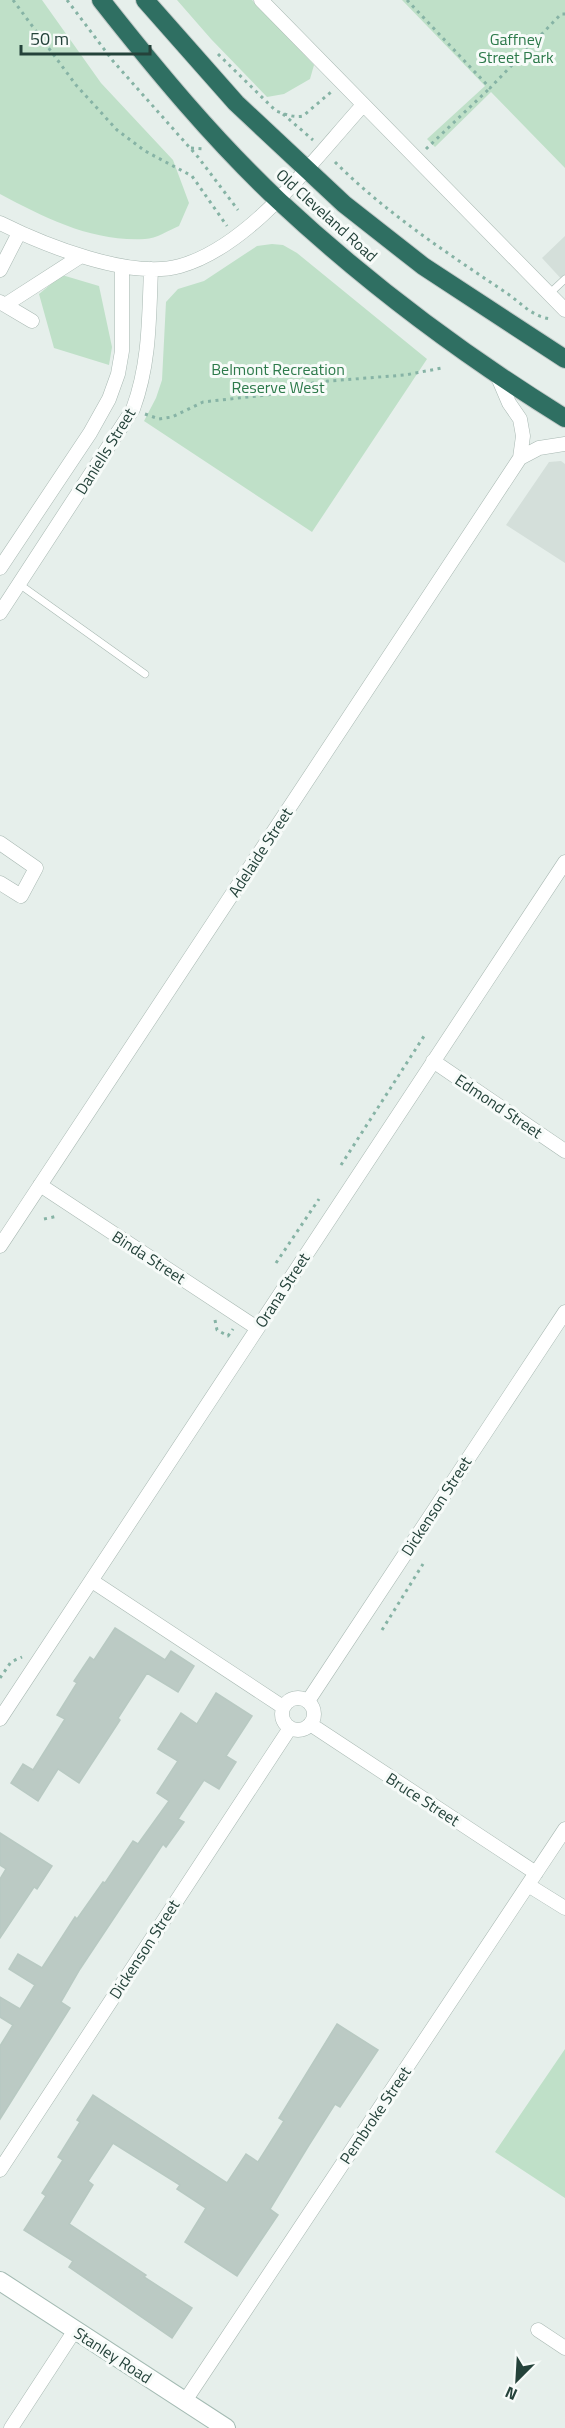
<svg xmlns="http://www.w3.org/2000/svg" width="565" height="2428" viewBox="0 0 565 2428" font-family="'Titillium Web',sans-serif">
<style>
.built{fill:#d4dfda}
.green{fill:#bfe0c8}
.building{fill:#bbcac4;stroke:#b8c9c2;stroke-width:1.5}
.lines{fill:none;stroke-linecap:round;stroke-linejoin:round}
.lane-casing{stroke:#a8b8b2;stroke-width:8}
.street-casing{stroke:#a8b8b2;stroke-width:15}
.secondary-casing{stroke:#a4bbb3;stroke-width:20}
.highway-casing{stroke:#c2cac8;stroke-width:20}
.path{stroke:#86b3a5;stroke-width:3;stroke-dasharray:3 4.5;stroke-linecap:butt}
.lane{stroke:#fff;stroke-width:7}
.street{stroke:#fff;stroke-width:14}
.secondary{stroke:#fff;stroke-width:18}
.highway{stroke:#2f6f62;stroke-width:18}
.labels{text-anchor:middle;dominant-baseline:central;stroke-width:6;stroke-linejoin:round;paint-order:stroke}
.park-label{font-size:16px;fill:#2d7a4b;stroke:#f7fbf9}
.street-label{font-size:16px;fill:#24423a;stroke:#f7fbf9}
</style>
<rect width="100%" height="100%" fill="#e6efeb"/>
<!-- built -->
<path class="built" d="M 565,236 L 565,283 L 542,258 Z
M 561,461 L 565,464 L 565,563 L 506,525 L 549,462 Z"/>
<!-- green -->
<path class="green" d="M 0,0 L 42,0 L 101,83 L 173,160 L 189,203 L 179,226 C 169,230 156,239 145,239 C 92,242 45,218 0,194 Z
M 177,0 L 252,0 L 314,65 L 310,79 L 284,94 L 267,97 L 211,39 Z
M 402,0 L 565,0 L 565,168 L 491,92 L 435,147 L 427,139 L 485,86 Z
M 272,244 L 283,245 L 297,253 L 427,359 L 312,532 L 144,421 L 156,398 L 162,380 L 166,302 L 178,289 L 204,281 L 257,246 Z
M 62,275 L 99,286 L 112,347 L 109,365 L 54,348 L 39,294 Z
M 565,2049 L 565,2198 L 495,2152 Z"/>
<!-- building -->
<path class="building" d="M 115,1628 L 165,1660 L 171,1651 L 194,1666 L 178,1692 L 147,1673 L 118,1718 L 120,1720 L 79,1783 L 58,1769 L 38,1801 L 11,1783 L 23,1764 L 33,1770 L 65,1719 L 57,1715 L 77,1683 L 74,1681 L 90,1657 L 94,1660 Z
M 216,1693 L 252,1716 L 226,1756 L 236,1762 L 219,1789 L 204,1780 L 178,1819 L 184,1822 L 166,1847 L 163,1844 L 80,1969 L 61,2002 L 70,2008 L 0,2119 L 0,2046 L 13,2025 L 0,2017 L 0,1997 L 20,2009 L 35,1985 L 9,1969 L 18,1954 L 42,1968 L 75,1917 L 77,1919 L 103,1882 L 105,1883 L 133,1841 L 138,1844 L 169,1801 L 157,1793 L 178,1761 L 158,1749 L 181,1713 L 197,1724 Z
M 0,1833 L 52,1866 L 37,1889 L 34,1887 L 0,1938 L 0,1879 L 6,1869 L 0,1865 Z
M 337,2024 L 378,2050 L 340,2107 L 335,2104 L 309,2145 L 270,2209 L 278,2215 L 237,2276 L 185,2242 L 206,2208 L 177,2189 L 180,2185 L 113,2143 L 88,2181 L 93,2185 L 69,2224 L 146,2275 L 144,2277 L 192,2308 L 172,2338 L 69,2267 L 73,2261 L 24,2230 L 46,2196 L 42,2193 L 63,2160 L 58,2157 L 80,2122 L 77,2120 L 93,2095 L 227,2183 L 246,2154 L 258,2162 L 284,2121 L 279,2118 Z"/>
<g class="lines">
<!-- lane casing -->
<g class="lane-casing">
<path id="lane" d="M 548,295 L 565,279
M 19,584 L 145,674"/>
</g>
<!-- street casing -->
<g class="street-casing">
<path id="street" d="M 261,0 L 565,310
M 0,223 C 44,245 131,280 180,266 C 251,246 314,159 363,105
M 0,270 L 19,233
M 0,302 L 32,321
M 5,305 L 81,256
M 520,458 L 539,448 L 565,444
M 0,568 L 90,433 L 109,399 L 118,374 L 122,351 L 122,266
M 0,613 L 133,409 C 150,363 149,317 151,269
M 0,843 L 36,868 L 21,896 L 0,883
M 433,1061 L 565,1151
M 40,1185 L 257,1328
M 0,1246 L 520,458 L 523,436 L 520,419 L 509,403 L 497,375
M 92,1581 L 283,1707
M282 1714a16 16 0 1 1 32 0a16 16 0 1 1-32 0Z
M 308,1701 L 565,1312
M 0,1719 L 565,862
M 310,1724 L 536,1873
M 528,1885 L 565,1908
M 0,2170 L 290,1728
M 538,2330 L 565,2348
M 185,2401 L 565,1829
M 11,2428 L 75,2330"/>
</g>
<!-- secondary casing -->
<g class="secondary-casing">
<path id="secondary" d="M 0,2281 L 226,2428"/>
</g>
<!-- highway casing -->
<g class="highway-casing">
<path id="highway" d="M 101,0 C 156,70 214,140 279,201 C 367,283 463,355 565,418
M 145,0 L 236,103 L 344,204 L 423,266 L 565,359"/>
</g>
<!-- path -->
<path class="path" d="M 13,0 L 76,85 L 117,130 L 145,151 L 192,176 L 227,226
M 67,0 L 113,61 L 198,157 L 238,210
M 407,0 L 490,88 L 561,14 L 565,14
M 218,54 L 276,111 C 285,114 293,118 303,116 L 331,92
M 283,114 L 313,140
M 191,148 L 205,149
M 426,149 L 490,88
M 335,162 C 386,213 447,253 508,294 C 522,304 533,317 551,319
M 248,384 L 251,397
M 145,414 L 159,419 L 172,417 L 203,402 L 275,394 L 316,382 L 405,375 L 442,368
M 341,1165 L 426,1033
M 44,1219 L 58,1216
M 276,1263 L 319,1199
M 215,1320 L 217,1330 L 228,1336 L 233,1329
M 382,1630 L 423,1564
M 0,1678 L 11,1662 L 22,1657"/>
<!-- lane -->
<use href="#lane" class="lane"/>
<!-- street -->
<use href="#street" class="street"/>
<!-- secondary -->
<use href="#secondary" class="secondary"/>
<!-- highway -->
<use href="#highway" class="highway"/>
</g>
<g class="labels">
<!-- park labels -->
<g class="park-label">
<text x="516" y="39">Gaffney<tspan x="516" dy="18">Street Park</tspan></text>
<text x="278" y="369">Belmont Recreation<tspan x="278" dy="18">Reserve West</tspan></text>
</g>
<!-- street labels -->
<g class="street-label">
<text transform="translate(327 215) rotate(42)">Old Cleveland Road</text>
<text transform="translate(105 451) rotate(-58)">Daniells Street</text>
<text transform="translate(260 852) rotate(-57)">Adelaide Street</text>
<text transform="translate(499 1106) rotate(34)">Edmond Street</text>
<text transform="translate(149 1257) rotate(33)">Binda Street</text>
<text transform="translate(282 1290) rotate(-57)">Orana Street</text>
<text transform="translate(436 1506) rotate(-57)">Dickenson Street</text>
<text transform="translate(423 1799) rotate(33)">Bruce Street</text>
<text transform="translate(144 1949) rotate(-57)">Dickenson Street</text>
<text transform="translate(375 2115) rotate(-56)">Pembroke Street</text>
<text transform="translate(113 2355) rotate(33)">Stanley Road</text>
</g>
</g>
<!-- north arrow -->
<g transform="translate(517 2380) rotate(204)" stroke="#f7fbf9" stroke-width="4.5" paint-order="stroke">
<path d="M0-4.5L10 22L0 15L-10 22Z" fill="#24423a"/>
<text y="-9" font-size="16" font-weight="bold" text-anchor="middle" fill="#24423a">N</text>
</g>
<!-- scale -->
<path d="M21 45v9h129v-9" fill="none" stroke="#24423a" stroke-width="3"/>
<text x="30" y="45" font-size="18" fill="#24423a" stroke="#f7fbf9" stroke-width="4.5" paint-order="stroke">50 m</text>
</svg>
